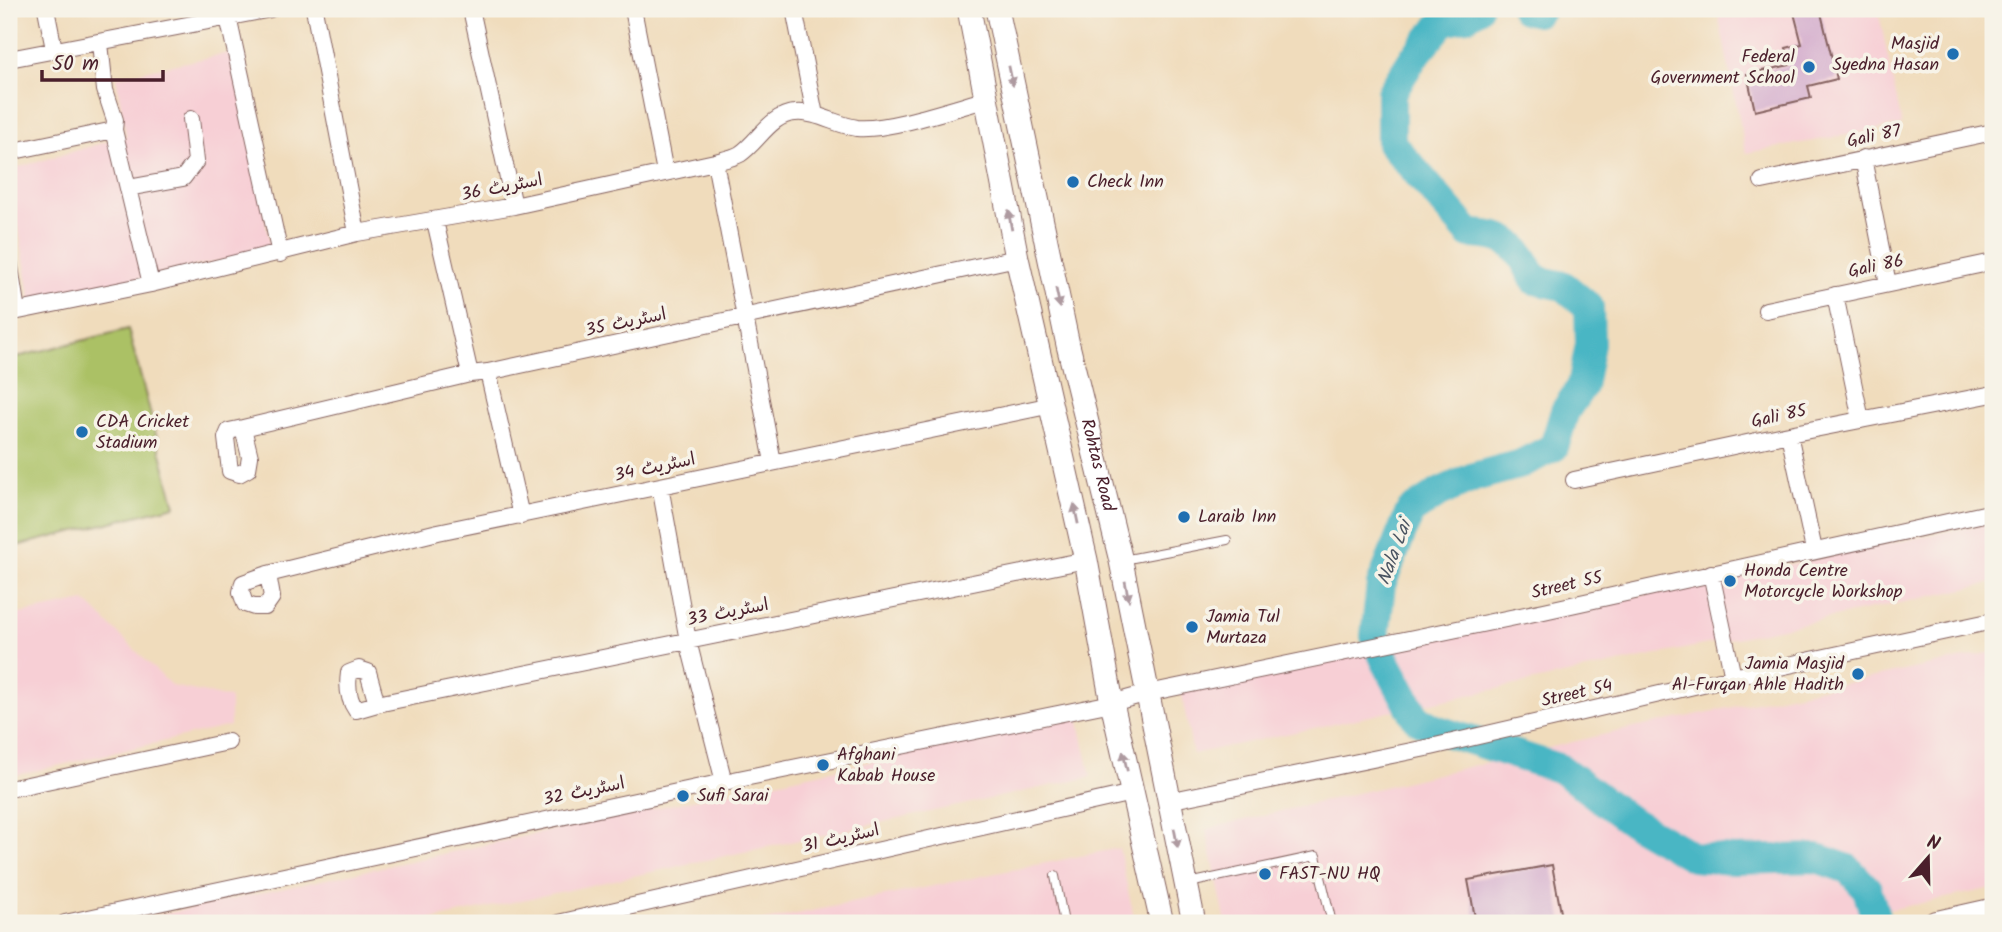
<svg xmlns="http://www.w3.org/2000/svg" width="2002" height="932" viewBox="0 0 2002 932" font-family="Kalam,'Playpen Sans Arabic',sans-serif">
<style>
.built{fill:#f7cfd5}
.green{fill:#abc165;stroke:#7a7048;stroke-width:2}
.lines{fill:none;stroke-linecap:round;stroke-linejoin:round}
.river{stroke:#49b6c4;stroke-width:30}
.building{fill:#d0a5ca}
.lane-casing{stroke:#84615e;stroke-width:10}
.street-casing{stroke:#84615e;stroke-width:18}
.secondary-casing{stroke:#84615e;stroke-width:25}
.lane{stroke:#fff;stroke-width:8}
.street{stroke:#fff;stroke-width:16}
.secondary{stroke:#fff;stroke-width:23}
.oneway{fill:#ae9aa0}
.poi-dot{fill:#1f6fb2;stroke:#f7f3e8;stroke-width:2.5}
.labels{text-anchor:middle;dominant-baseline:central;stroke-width:7;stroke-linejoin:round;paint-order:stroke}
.poi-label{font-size:18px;fill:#4a1f2b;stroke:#f7f3e8;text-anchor:start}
.street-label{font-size:18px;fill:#4a1f2b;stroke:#f7f3e8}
.water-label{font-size:19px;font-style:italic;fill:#4a5461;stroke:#f7f3e8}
</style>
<rect width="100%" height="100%" fill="#f7f3e8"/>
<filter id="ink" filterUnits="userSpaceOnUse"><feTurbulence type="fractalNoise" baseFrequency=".0143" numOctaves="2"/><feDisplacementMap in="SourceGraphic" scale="14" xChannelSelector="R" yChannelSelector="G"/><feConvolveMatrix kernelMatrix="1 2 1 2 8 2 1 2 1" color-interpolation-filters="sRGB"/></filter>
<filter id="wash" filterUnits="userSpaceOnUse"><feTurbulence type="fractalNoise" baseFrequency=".00686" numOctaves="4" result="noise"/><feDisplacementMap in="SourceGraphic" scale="28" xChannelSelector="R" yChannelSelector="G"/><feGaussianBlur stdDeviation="1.57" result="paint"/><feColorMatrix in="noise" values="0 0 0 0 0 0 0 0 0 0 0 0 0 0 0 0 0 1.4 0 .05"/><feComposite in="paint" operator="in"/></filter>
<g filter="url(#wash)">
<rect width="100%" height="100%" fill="#f0dcbc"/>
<!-- built -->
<path class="built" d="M 1717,9 L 1878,9 L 1902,125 L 1746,153 Z
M 234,52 L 271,250 L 31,302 L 9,170 L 126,136 L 116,77 Z
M 1993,522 L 1993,583 L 1193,754 L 1181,691 Z
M 85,601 L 172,686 L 230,698 L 230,726 L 9,777 L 9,616 Z
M 1993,652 L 1993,888 L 1827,923 L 1226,923 L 1206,829 L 1615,732 Z
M 1078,717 L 1091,777 L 416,923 L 122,923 Z
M 1119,848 L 1135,923 L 753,923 Z"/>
<!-- green -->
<path class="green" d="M 128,329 L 175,506 L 9,548 L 9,359 Z"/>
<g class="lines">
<!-- river -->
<path class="river" d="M 1477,9 L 1466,16 L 1444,21 L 1414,57 L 1391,93 L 1391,143 L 1470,234 C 1511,235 1517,245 1535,280 L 1564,286 L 1589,307 L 1590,344 L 1582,386 L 1565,411 L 1554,447 L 1521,464 L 1474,477 L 1439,493 L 1410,512 L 1381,585 L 1375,636 L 1385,660 L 1416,718 L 1435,729 L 1561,769 L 1629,820 L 1693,857 L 1733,860 L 1817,858 L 1848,869 L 1867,889 L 1877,923
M 1525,9 L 1537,12 L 1540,9"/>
</g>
<g id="blocks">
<!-- building -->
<path class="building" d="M 1793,9 L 1820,9 L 1837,79 L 1808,86 L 1811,98 L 1755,111 L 1747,74 L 1790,65 L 1786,48 L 1802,44 Z
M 1552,865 L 1563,923 L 1476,923 L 1468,880 Z"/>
</g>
</g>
<g filter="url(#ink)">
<use href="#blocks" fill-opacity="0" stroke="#84615e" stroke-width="2"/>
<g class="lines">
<!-- lane casing -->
<g class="lane-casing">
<path id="lane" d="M 1123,560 L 1227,540
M 1055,876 L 1064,923
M 1189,883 L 1316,856 L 1332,923"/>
</g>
<!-- street casing -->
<g class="street-casing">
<path id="street" d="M 46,9 L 54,49
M 314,9 L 357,233
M 471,9 L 514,206
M 633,9 L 665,172
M 794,9 L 815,115
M 228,17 L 280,254
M 100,43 L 105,90 L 115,120 L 114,130 L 151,284
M 9,59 L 271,9
M 9,152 L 114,130
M 1863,158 L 1888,284
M 715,162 L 773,462
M 1762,181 L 1993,132
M 128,188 L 183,178 L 196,161 L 191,119
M 435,221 L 470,374
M 9,261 L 17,311
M 1835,295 L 1861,420
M 1766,310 L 1993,262
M 9,313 L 151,284 L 357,233 L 514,206 L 715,162 C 722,160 733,158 740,154 C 758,142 771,114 795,113 C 816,111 836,125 857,128 C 888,131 955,108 988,99
M 488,372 L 521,516
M 243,428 L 250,457 L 248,469 L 239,474 L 230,471 L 226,438 L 229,431 L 243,428 L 470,374 L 488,372 L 1017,258
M 1789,434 L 1814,550
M 1574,480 L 1789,434 L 1993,394
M 660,486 L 688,641 L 724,782
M 1711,573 L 1733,677
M 268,574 L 272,597 L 265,607 L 254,607 L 245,604 L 241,592 L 243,583 L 268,574 L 438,532 L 1052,405
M 377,704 L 368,672 L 359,669 L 349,673 C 347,687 348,699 356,710 L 377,704 L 1086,560
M 9,789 L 228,742
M 1168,801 L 1431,747 L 1733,677 L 1993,621
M 65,923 L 724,782 L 1112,703 L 1148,693 L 1544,611 L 1993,512
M 558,923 L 1132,793"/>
</g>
<!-- secondary casing -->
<g class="secondary-casing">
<g id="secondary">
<path d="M 969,9 L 1017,258 L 1086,560 L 1112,703 L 1162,923"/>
<path id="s1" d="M 997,9 L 1068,345 L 1121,561 L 1194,923"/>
<path d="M 1935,923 L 1993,910"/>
</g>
</g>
<!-- lane -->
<use href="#lane" class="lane"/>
<!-- street -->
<use href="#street" class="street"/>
<!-- secondary -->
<use href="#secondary" class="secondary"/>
</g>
<!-- one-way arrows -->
<defs><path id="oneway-solid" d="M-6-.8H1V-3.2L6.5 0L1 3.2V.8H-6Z" transform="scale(1.75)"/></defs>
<g class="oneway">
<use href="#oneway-solid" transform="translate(1011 76) rotate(78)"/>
<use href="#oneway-solid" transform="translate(1010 220) rotate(-100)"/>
<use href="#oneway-solid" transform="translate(1058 298) rotate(78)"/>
<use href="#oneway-solid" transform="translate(1076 514) rotate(-102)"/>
<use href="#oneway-solid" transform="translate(1127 591) rotate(79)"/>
<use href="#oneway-solid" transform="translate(1125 761) rotate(-103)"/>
<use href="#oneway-solid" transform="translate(1176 838) rotate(79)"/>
</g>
</g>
<!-- markers -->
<g class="poi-dot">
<circle cx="1953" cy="54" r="7"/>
<circle cx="1809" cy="67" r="7"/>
<circle cx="1073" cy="182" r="7"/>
<circle cx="82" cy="432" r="7"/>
<circle cx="1184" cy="517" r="7"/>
<circle cx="1730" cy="581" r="7"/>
<circle cx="1192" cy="627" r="7"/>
<circle cx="1858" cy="674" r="7"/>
<circle cx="823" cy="765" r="7"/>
<circle cx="683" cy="796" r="7"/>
<circle cx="1265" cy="874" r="7"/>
</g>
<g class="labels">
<!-- poi labels -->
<g class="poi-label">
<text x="1939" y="44" text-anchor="end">Masjid<tspan x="1939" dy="21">Syedna Hasan</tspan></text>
<text x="1795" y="57" text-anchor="end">Federal<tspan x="1795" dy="21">Government School</tspan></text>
<text x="1087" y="182">Check Inn</text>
<text x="96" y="422">CDA Cricket<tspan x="96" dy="21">Stadium</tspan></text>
<text x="1198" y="517">Laraib Inn</text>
<text x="1744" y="571">Honda Centre<tspan x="1744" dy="21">Motorcycle Workshop</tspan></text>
<text x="1206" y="617">Jamia Tul<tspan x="1206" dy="21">Murtaza</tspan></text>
<text x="1844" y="664" text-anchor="end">Jamia Masjid<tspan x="1844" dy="21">Al-Furqan Ahle Hadith</tspan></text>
<text x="837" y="755">Afghani<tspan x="837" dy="21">Kabab House</tspan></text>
<text x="697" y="796">Sufi Sarai</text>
<text x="1279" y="874">FAST-NU HQ</text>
</g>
<!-- street labels -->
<g class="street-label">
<text transform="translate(1874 137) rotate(-12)">Gali 87</text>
<text transform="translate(502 188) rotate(-11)">اسٹریٹ 36</text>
<text transform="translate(1876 267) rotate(-12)">Gali 86</text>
<text transform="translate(626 323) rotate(-12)">اسٹریٹ 35</text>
<text transform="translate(1779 417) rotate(-12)">Gali 85</text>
<text stroke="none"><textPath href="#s1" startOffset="467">Rohtas Road</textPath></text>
<text transform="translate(655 468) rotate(-12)">اسٹریٹ 34</text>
<text transform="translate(1567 586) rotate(-13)">Street 55</text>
<text transform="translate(728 613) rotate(-11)">اسٹریٹ 33</text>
<text transform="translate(1577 694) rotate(-13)">Street 54</text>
<text transform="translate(584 792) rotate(-12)">اسٹریٹ 32</text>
<text transform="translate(841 839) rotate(-13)">اسٹریٹ 31</text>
</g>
<!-- water labels -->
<g class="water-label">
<text transform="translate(1395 553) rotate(-70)">Nala Lai</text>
</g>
</g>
<!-- margin -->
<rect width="2002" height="932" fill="none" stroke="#f7f3e8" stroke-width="35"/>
<!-- north arrow -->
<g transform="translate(1928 858) rotate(20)" stroke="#f7f3e8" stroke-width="5" paint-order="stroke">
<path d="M0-5L12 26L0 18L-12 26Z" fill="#4a1f2b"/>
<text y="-10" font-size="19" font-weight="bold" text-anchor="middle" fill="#4a1f2b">N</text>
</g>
<!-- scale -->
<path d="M42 70v10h121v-10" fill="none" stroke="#4a1f2b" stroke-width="3.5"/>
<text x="52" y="70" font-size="21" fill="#4a1f2b" stroke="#f7f3e8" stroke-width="5" paint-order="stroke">50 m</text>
</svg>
